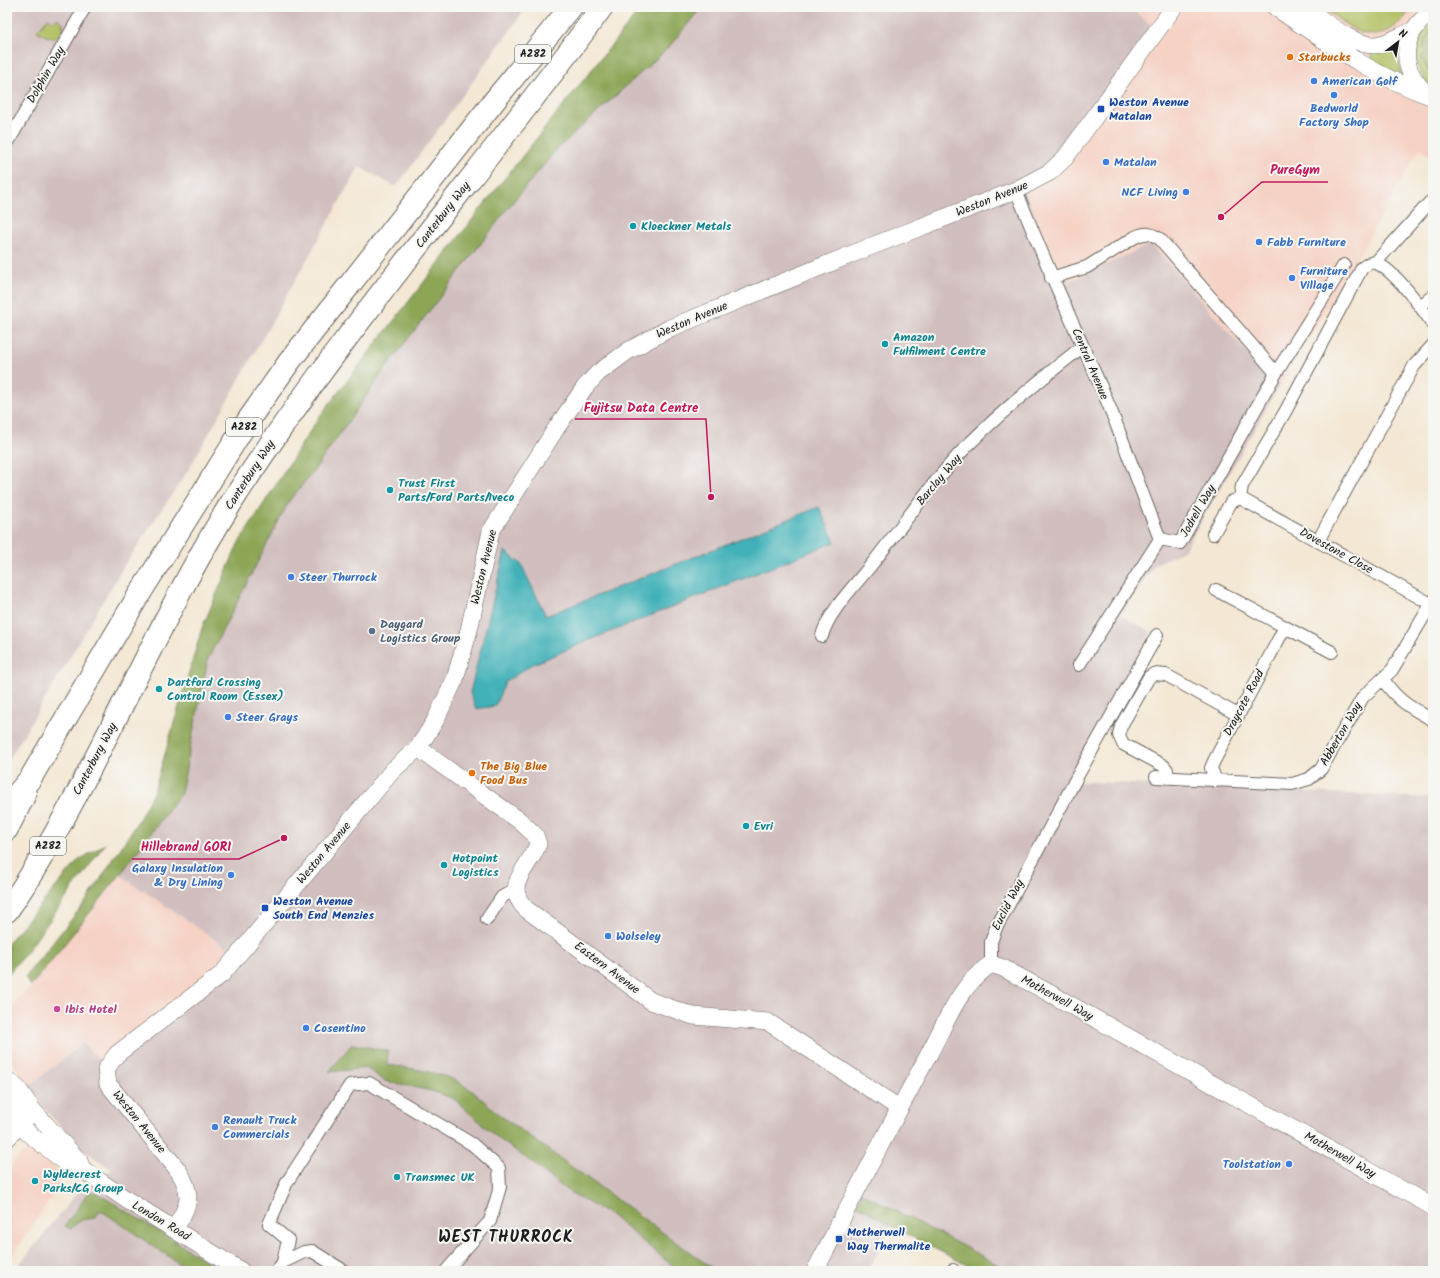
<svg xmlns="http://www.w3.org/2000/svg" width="1440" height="1278" viewBox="0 0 1440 1278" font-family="Kalam,sans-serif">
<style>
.built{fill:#f6d2c5}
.industrial{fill:#d1bfbf}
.green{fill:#b1bf61;stroke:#666e3e}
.forest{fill:#8ca657;stroke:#54613a}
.water{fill:#40b1b8;stroke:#2e666a}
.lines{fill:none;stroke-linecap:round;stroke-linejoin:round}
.street-casing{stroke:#68635c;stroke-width:14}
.secondary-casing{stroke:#68635c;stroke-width:18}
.primary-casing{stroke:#68635c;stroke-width:20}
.highway-casing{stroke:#68635c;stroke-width:24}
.street{stroke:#fff;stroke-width:12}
.secondary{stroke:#fff;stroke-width:17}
.primary{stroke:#fff;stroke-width:19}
.highway{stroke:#fff;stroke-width:22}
.food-dot{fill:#e8710a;stroke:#f6f6f2;stroke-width:1.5}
.shop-dot{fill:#3f7fe0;stroke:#f6f6f2;stroke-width:1.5}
.transit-dot{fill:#1a4fb4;stroke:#f6f6f2;stroke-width:1.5}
.culture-dot{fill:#0f9aa8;stroke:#f6f6f2;stroke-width:1.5}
.service-dot{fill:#5c6f8a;stroke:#f6f6f2;stroke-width:1.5}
.hotel-dot{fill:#d1479c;stroke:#f6f6f2;stroke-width:1.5}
.labels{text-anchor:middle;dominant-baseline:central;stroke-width:4;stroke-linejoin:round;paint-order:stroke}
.shield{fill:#f6f6f2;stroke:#5d5d5c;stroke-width:1}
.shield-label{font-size:11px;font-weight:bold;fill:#1c1c1c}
.food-label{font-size:12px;font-weight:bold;fill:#c56008;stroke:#f6f6f2;text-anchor:start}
.street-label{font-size:12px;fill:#1c1c1c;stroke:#f6f6f2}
.shop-label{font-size:12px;font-weight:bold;fill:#366cbe;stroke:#f6f6f2;text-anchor:start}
.transit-label{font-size:12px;font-weight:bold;fill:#164399;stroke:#f6f6f2;text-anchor:start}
.culture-label{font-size:12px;font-weight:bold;fill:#0d838f;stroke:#f6f6f2;text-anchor:start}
.service-label{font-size:12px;font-weight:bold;fill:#4e5e75;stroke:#f6f6f2;text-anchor:start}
.hotel-label{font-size:12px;font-weight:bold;fill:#b23c85;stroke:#f6f6f2;text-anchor:start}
.district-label{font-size:16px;font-weight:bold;letter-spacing:1px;fill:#1c1c1c;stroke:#f6f6f2}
.leader{fill:none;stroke:#c2185b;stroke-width:1.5}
.callout-dot{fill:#c2185b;stroke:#f6f6f2;stroke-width:1.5}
.callout-label{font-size:13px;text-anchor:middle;font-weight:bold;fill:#c2185b;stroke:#f6f6f2;stroke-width:4;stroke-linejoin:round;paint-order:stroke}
</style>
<rect width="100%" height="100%" fill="#f6f6f2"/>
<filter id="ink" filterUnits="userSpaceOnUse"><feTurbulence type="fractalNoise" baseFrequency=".025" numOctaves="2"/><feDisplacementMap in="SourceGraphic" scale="8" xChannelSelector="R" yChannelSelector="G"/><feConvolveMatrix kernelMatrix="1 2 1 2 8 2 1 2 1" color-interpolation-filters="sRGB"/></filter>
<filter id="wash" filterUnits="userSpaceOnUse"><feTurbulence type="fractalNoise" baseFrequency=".012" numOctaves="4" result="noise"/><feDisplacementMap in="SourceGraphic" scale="16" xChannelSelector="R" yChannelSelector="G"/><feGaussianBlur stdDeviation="0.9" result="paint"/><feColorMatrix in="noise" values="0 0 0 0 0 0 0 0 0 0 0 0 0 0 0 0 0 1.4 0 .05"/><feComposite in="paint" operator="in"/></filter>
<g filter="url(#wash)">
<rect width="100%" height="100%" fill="#f4e7d3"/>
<!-- built -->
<path class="built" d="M 1129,7 L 1420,7 L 1401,45 L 1406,83 L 1433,106 L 1433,159 L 1420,148 L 1362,250 L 1281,383 L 1264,372 L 1151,244 L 1063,284 L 1026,194 L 1160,32 Z
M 120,875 L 238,955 L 106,1069 L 83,1043 L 28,1087 L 7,1054 L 7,1011 L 31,986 Z
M 28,1151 L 37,1152 L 46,1158 L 58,1171 L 60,1184 L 7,1264 L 7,1173 L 20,1154 Z"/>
<!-- industrial -->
<path class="industrial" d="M 7,7 L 527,7 L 396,187 L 359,167 L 189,469 L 124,566 L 7,763 Z
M 702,7 L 1129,7 L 1160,32 L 1026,194 L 1063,284 L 1151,244 L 1264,372 L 1281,383 L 1184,551 L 1155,564 L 1121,615 L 1151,632 L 1070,781 L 1433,798 L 1433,1271 L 1010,1271 L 862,1193 L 856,1204 L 891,1226 L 868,1271 L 14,1271 L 78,1192 L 101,1182 L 111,1169 L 78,1146 L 41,1105 L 28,1087 L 83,1043 L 106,1068 L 238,955 L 120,875 L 181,793 L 208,659 L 289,501 L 313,472 L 385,369 L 508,208 L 557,149 L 667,49 Z"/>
<!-- green -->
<path class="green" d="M 1322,7 L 1411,7 C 1407,16 1401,22 1393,28 C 1367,47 1343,22 1322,7 Z
M 48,18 L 54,22 L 57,18 L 63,23 L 63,30 L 55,38 L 46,36 L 37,31 Z
M 1433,22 L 1433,87 C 1410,72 1412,38 1433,22 Z
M 1398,44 L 1397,54 L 1402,76 L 1370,64 L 1372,51 Z"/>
<!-- forest -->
<path class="forest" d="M 642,7 L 702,7 L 667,49 L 557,149 L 508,208 L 385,369 L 313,472 L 289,501 L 208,659 L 181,793 L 120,875 L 31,986 L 25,977 L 87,900 L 138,821 L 154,791 L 202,628 L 238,544 L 319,417 L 493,193 Z
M 1433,28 L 1433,50 L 1427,51 L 1423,49 C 1424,41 1427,34 1433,28 Z
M 1427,53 L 1433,55 L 1433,81 L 1431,75 L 1421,58 L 1423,54 Z
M 105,844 L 26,953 L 7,975 L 7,944 L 79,860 Z
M 352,1044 L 388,1051 L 387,1065 C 408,1068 442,1072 460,1083 C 474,1091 485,1102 497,1113 L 716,1271 L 679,1271 L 612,1216 L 566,1190 L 533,1163 L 499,1139 L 454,1099 L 432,1091 L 385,1081 L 366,1068 L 329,1072 Z
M 89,1192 L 97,1193 L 223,1271 L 190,1271 L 100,1210 L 95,1218 L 80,1220 L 71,1229 L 65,1226 Z
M 862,1193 L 1010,1271 L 978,1271 L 891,1226 L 856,1204 Z"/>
<!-- water -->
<path class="water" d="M 819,507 L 835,542 L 587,641 L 531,665 L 505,682 L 495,706 L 476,709 L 470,693 L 505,551 L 521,564 L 546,616 Z"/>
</g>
<g filter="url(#ink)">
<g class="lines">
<!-- street casing -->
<g class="street-casing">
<path id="street" d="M 7,144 L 85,7
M 1016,190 C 1043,257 1072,323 1102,389 C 1123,438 1140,489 1160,539
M 1375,263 L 1430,202
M 1051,278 L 1087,267 L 1135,237 C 1146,232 1151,233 1160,239 L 1276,373
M 1420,306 L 1433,296
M 1240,498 L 1433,605
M 1213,534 L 1231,502 L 1240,498 L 1242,486 L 1285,412 L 1362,268 C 1366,265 1371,261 1376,263 C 1394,270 1422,308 1433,324
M 1318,541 L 1414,366 L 1433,345
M 1216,590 L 1332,652
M 822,636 C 828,612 856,584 872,564 C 903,525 932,482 967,446 C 1003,410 1042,378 1082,347
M 1079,665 L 1160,539 L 1180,543 L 1276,373 L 1344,265
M 1383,679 C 1397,701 1411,708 1433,720
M 1156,777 L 1292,784 L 1309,779 L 1321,769 L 1363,697 L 1392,670 L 1433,601
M 1168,778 L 1167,770 L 1164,766 L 1123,744 L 1119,735 L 1121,726 L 1149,677 L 1154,674 L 1166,675 L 1238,715
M 1216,781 L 1211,768 L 1214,761 L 1285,627
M 487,919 L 502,897 L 514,890
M 991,964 L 991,942 L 996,928 L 1078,775 L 1157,635
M 283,1262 L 304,1252 L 312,1251 L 344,1271
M 277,1271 L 283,1262 L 288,1240 L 269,1224 L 287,1182 L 350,1085 L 369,1083 L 472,1144 L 499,1168 L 500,1187 L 490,1221 L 446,1271
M 953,1271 L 953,1270"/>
</g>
<!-- secondary casing -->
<g class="secondary-casing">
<path id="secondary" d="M 1275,7 C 1325,41 1373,76 1430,96
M 1305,7 C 1324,20 1357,51 1381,44 C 1392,41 1402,35 1412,31
M 1427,94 C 1397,67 1401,33 1433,11
M 418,748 L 520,821 L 535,835 L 538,844 C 528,870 502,885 526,909 L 651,1001 L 693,1016 L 768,1022 L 899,1108
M 29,1106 L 79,1161 L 82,1168
M 20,1123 L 29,1134 L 74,1169 L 82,1169 L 127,1200 L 241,1271
M 175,1229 C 189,1204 194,1195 178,1170 L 108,1084 L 106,1069 L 117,1054 L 222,974 L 393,770 L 418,748 L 435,721 L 455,679 L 469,630 L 491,531 L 557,427 L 585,387 L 598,373 L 628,351 L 670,328 L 872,246 L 1016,190 L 1050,172 L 1065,158 L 1174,7
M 815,1271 C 852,1199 889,1127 928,1056 C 945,1024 960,984 991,964 L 1003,968 L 1051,994 L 1433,1207"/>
</g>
<!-- primary casing -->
<g class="primary-casing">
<path id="primary" d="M 7,1081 L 17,1089 L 29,1106 L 25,1118 L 7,1137
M 7,1098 L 20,1123"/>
</g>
<!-- highway casing -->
<g class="highway-casing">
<path id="highway" d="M 7,806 L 30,779 L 137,598 L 247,422 L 289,362 L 340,297 L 495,100 L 571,7
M 7,829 L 25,794
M 7,911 C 31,877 52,840 72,803 C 126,703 172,597 233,500 C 344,327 481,173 602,7"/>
</g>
<!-- street -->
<use href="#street" class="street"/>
<!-- secondary -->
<use href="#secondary" class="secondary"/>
<!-- primary -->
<use href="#primary" class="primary"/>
<!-- highway -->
<use href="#highway" class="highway"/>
</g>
</g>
<!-- markers -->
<g class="food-dot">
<circle cx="1290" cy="57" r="4"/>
<circle cx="472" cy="773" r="4"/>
</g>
<g class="shop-dot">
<circle cx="1314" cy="81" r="4"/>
<circle cx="1334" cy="95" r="4"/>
<circle cx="1106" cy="162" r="4"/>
<circle cx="1186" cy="192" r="4"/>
<circle cx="1259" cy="242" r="4"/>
<circle cx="1292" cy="278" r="4"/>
<circle cx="291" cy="577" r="4"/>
<circle cx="228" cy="717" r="4"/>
<circle cx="231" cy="875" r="4"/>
<circle cx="608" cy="936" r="4"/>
<circle cx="306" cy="1028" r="4"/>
<circle cx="215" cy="1127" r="4"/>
<circle cx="1289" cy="1164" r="4"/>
</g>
<g class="transit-dot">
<rect x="1097" y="105" width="8" height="8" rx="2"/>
<rect x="261" y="904" width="8" height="8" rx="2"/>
<rect x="835" y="1235" width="8" height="8" rx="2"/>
</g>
<g class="culture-dot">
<circle cx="633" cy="226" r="4"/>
<circle cx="885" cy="344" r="4"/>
<circle cx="390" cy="490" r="4"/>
<circle cx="159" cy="689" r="4"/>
<circle cx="746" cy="826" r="4"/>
<circle cx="444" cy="865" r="4"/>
<circle cx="397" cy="1177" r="4"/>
<circle cx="35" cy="1181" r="4"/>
</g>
<circle class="service-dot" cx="372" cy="631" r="4"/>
<circle class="hotel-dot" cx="57" cy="1009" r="4"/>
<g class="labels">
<!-- shield labels -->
<g class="shield">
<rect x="515" y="45" width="36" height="18" rx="3"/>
<rect x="226" y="418" width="36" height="18" rx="3"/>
<rect x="30" y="837" width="36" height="18" rx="3"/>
</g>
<g class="shield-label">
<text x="533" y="54">A282</text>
<text x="244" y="427">A282</text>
<text x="48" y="846">A282</text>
</g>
<!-- food labels -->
<g class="food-label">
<text x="1298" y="57">Starbucks</text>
<text x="480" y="766">The Big Blue<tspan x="480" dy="14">Food Bus</tspan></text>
</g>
<!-- street labels -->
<g class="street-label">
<text transform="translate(46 75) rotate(-60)">Dolphin Way</text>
<text transform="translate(992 199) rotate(-22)">Weston Avenue</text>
<text transform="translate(443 215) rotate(-52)">Canterbury Way</text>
<text transform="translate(692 320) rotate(-23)">Weston Avenue</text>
<text transform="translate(1090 364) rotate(67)">Central Avenue</text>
<text transform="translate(250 475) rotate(-57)">Canterbury Way</text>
<text transform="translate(939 480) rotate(-50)">Barclay Way</text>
<text transform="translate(1198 511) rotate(-60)">Jodrell Way</text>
<text transform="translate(1336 551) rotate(29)">Dovestone Close</text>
<text transform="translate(484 567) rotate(-76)">Weston Avenue</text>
<text transform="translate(1244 703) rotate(-62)">Draycote Road</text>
<text transform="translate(1341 734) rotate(-60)">Abberton Way</text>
<text transform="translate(95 759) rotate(-62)">Canterbury Way</text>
<text transform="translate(324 853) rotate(-50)">Weston Avenue</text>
<text transform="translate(1008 905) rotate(-63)">Euclid Way</text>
<text transform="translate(607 968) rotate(37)">Eastern Avenue</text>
<text transform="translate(1057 998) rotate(29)">Motherwell Way</text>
<text transform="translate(139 1122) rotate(51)">Weston Avenue</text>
<text transform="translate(1340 1155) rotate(30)">Motherwell Way</text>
<text transform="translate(161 1221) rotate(31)">London Road</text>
</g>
<!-- shop labels -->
<g class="shop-label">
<text x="1322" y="81">American Golf</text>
<text x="1334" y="108" text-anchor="middle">Bedworld<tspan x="1334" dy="14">Factory Shop</tspan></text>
<text x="1114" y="162">Matalan</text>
<text x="1178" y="192" text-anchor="end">NCF Living</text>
<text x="1267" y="242">Fabb Furniture</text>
<text x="1300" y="271">Furniture<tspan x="1300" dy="14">Village</tspan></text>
<text x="299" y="577">Steer Thurrock</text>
<text x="236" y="717">Steer Grays</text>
<text x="223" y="868" text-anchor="end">Galaxy Insulation<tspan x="223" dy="14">&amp; Dry Lining</tspan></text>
<text x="616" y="936">Wolseley</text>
<text x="314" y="1028">Cosentino</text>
<text x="223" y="1120">Renault Truck<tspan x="223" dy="14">Commercials</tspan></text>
<text x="1281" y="1164" text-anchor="end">Toolstation</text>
</g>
<!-- transit labels -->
<g class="transit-label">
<text x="1109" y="102">Weston Avenue<tspan x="1109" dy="14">Matalan</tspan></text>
<text x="273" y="901">Weston Avenue<tspan x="273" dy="14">South End Menzies</tspan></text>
<text x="847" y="1232">Motherwell<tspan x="847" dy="14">Way Thermalite</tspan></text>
</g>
<!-- culture labels -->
<g class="culture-label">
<text x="641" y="226">Kloeckner Metals</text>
<text x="893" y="337">Amazon<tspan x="893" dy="14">Fulfilment Centre</tspan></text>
<text x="398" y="483">Trust First<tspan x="398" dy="14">Parts/Ford Parts/Iveco</tspan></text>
<text x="167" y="682">Dartford Crossing<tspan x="167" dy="14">Control Room (Essex)</tspan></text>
<text x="754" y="826">Evri</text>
<text x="452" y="858">Hotpoint<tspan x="452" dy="14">Logistics</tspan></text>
<text x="43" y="1174">Wyldecrest<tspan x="43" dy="14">Parks/CG Group</tspan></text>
<text x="405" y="1177">Transmec UK</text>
</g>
<!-- service labels -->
<g class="service-label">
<text x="380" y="624">Daygard<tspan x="380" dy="14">Logistics Group</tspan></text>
</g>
<!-- hotel labels -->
<g class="hotel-label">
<text x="65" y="1009">Ibis Hotel</text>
</g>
<!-- district labels -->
<g class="district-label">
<text x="506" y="1237">WEST THURROCK</text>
</g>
</g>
<!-- callouts -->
<path class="leader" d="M1221 217L1262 182H1328M711 497L706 419H575M284 838L239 859H132"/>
<g class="callout-dot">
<circle cx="1221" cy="217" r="4"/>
<circle cx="711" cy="497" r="4"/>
<circle cx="284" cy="838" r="4"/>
</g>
<g class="callout-label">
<text x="1295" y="174">PureGym</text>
<text x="641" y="412">Fujitsu Data Centre</text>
<text x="186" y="851">Hillebrand GORI</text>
</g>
<!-- margin -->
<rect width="1440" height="1278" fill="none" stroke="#f6f6f2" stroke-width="24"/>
<!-- north arrow -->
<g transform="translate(1398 42) rotate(31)" stroke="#f6f6f2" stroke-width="3" paint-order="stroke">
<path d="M0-3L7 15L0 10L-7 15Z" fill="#1c1c1c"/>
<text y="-6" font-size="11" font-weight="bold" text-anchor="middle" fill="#1c1c1c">N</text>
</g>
</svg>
